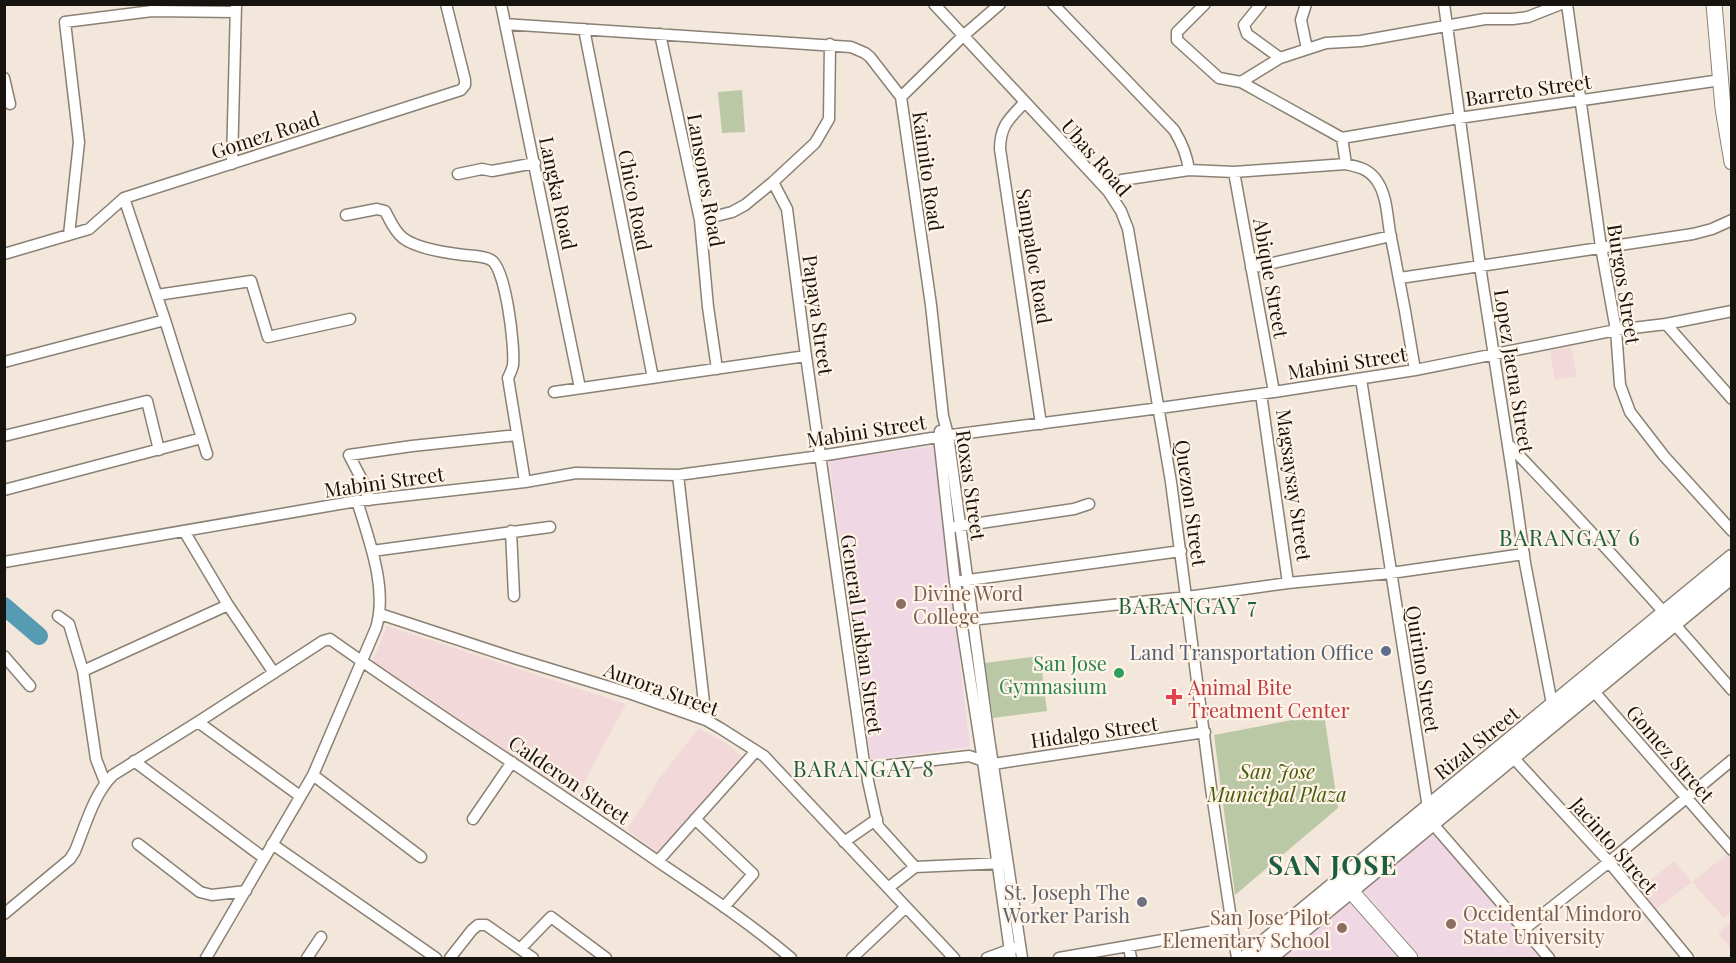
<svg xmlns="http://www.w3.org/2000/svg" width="1736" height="963" viewBox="0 0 1736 963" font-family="'Playfair Display',serif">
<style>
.industrial{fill:#f2d8d8}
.education{fill:#efd8e3}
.green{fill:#bac8a5}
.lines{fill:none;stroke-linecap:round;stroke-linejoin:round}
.river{stroke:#579bb2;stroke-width:18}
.street-casing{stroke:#8a8075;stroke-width:13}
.secondary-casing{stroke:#8a8075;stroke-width:17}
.primary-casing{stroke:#8a8075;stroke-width:19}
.street{stroke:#fff;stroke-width:10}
.secondary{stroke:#fff;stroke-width:15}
.primary{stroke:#fff;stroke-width:16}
.education-dot{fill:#8d6e63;stroke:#fff4e7;stroke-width:2}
.service-dot{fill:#5c6f8a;stroke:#fff4e7;stroke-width:2}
.leisure-dot{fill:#2e9e5b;stroke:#fff4e7;stroke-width:2}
.health-dot{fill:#e0444e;stroke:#fff4e7;stroke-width:2}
.worship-dot{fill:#6b7280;stroke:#fff4e7;stroke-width:2}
.labels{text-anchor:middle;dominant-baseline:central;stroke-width:4.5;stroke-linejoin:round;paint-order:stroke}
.street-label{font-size:20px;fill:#17130f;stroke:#fff4e7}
.education-label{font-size:20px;fill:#785e54;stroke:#fff4e7;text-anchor:start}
.service-label{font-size:20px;fill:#4e5e75;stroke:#fff4e7;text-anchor:end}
.leisure-label{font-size:20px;fill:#27864d;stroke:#fff4e7;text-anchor:end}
.health-label{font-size:20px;fill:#be3a42;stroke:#fff4e7;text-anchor:start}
.park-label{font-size:20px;font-style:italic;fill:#445c09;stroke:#fff4e7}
.worship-label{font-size:20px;fill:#5b616d;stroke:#fff4e7;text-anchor:end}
.quarter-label{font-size:22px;letter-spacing:1.5px;fill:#1d5d42;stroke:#fff4e7}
.district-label{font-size:26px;font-weight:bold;letter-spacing:1.5px;fill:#1d5d42;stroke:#fff4e7}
</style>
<rect width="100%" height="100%" fill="#f2e7da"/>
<!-- industrial -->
<path class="industrial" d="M 1571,347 L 1577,376 L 1555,380 L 1550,351 Z
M 387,626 L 626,704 L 576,797 L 373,661 Z
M 699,728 L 729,745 L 743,758 L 658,853 L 627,830 L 659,779 Z
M 1727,854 L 1731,859 L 1731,912 L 1724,918 L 1692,882 L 1656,909 L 1638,890 L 1674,861 L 1692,882 Z
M 1731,921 L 1731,949 L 1718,933 Z"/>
<!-- education -->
<path class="education" d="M 935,446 L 970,747 L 871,760 L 829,460 Z
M 1432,832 L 1540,958 L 1421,958 L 1362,890 Z
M 1347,898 L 1399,958 L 1274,958 Z"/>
<!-- green -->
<path class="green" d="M 742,90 L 745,132 L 722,133 L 718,92 Z
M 1040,656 L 1047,711 L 993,718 L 985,663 Z
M 1324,714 L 1338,808 L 1235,895 L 1214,735 Z"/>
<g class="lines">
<!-- river -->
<path class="river" d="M 4,606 L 39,636"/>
<!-- street casing -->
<g class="street-casing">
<path id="street" d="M 501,4 L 580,388
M 934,4 L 1108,191 L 1121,211 L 1128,229 L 1171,482 L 1211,788 L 1237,958
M 1053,4 L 1174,130 C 1182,143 1187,155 1189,170
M 1205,4 L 1177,32 L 1177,40 L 1219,78 L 1241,82 L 1342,138
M 1261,4 L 1244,25 L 1247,34 L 1280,58
M 1306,4 L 1301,20 L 1307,49
M 1444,4 L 1480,266 L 1513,478 L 1525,563 L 1553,709
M 1567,4 L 1601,247 L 1616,330 L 1620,385 L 1630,412 L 1664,456 L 1732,531
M 505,24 L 851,47 L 865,53 L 870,57 L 901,97 L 931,305 L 943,416 L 948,435 L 988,732 L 1022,958
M 584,29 L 653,378
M 660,34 L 700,220 L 708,307 L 717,369
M 4,78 L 10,104
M 1241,82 L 1280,58 L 1326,43 L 1361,41 L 1485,19 L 1513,19 L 1528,17 L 1561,4
M 901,97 L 963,36 L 1000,4
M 1025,102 C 1009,119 1000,126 1000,149 L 1041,424
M 1342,138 L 1459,118 L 1721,80
M 1342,138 L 1346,164
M 232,164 L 236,4
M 1234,172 L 1274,392
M 458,174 L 482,169 L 492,171 L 535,163
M 773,182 L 787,209 L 806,356 L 864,763 L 866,765 L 874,767 L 969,756 L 993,764 L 1205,732
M 1108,191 L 1122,180 L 1189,170 L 1234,172 L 1346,164 C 1359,167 1369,169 1377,181 C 1388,197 1387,220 1391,238 C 1400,282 1408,326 1415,370
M 124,198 L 165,320 L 207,454
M 346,215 L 377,209 L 385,211 C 390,220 394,231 403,238 C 416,248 447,253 464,255 C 472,256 484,256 491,260 C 506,268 515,348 513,365 C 512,370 510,374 508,378 L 525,482
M 700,220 L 732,212 L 745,205 L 773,182 L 815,143 L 829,119 L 830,44
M 69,235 L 79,142 L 65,22 L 152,11 L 236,12
M 4,254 L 89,229 L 124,198 L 461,90 L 465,85 L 465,80 L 446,4
M 1251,268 L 1391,236
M 1400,278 L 1693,234 L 1712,229 L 1732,220
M 157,295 L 251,281 L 268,337 L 350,319
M 1666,324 L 1732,399
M 4,362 L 165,320
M 1361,379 L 1428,808 L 1432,823 L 1549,958
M 554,392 L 806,356
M 1261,394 L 1288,583
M 940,431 L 939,437 L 955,582 L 983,761 L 1011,958
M 4,436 L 147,401 L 159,450
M 1508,444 C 1585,524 1659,605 1732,690
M 678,475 L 706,720
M 4,490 L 202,438
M 369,500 L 362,480 L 349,455 L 412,446 L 517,435
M 953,527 L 1074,509 L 1089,504
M 184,531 L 228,605 L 274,673
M 511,531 L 514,596
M 372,551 L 550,527
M 4,562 L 357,501 L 525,482 L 576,473 L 678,475 L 820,456 L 944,436 L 1160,408 L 1274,392 L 1415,370 L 1616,330 L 1666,324 L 1732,311
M 961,581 L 1181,551
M 380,614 L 514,658 L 632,694 L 706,720 L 720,728 L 764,756 L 954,958
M 58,616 L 69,624 L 83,671 L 96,759 L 105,782
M 961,621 L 1187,597 L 1288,583 L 1391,573 L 1524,554
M 4,656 L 30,686
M 83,671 L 228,605
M 1590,687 L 1732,850
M 198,722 L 300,796
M 1509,753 L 1609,862 L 1688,958
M 134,761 L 264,858
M 866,765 L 868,781 L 878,826 L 915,867
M 313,775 L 421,857
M 473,819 L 512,762
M 695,819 L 753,874 L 724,907
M 844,842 L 877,819
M 138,844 L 200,892 L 212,895 L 246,891
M 272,844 L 436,958
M 658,861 L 756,751
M 888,888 L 915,867 L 1003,863
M 4,914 L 70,859 L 75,851 C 85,827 94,793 113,775 L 198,722 L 323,641 L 330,639 C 440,717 555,789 666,867 C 709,896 752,925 791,958
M 1523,930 L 1609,862 L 1732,760
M 1129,947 L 1131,958
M 520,949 L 551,917 L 606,958
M 206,958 L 313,775 L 376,628 C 388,589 369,540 357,501
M 307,958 L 321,937
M 450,958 L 472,930 L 478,925 L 486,925 L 533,958
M 852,958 L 906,907
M 987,958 L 1014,948
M 1059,958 L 1232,928"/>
</g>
<!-- secondary casing -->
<g class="secondary-casing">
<path id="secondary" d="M 1714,4 L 1723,108 L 1732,162
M 1348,879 L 1350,890 L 1410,958"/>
</g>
<!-- primary casing -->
<g class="primary-casing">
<path id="primary" d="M 1246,958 L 1732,558
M 1268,958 L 1732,575"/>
</g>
<!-- street -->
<use href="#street" class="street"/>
<!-- secondary -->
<use href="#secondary" class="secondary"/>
<!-- primary -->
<use href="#primary" class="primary"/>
</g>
<!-- markers -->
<g class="education-dot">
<circle cx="901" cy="604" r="6"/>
<circle cx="1451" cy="924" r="6"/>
<circle cx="1342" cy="928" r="6"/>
</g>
<circle class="service-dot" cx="1386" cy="651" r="6"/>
<circle class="leisure-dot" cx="1119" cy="673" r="6"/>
<path class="health-dot" d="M1171 688h6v6h6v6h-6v6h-6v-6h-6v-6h6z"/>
<circle class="worship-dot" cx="1142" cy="902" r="6"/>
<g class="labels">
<!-- street labels -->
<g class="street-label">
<text transform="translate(1528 89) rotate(-8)">Barreto Street</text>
<text transform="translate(265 134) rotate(-18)">Gomez Road</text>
<text transform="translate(1097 157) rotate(49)">Ubas Road</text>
<text transform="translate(929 171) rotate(82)">Kaimito Road</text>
<text transform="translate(707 180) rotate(80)">Lansones Road</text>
<text transform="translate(559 193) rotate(78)">Langka Road</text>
<text transform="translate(636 200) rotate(79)">Chico Road</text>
<text transform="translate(1035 256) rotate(81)">Sampaloc Road</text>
<text transform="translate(1272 278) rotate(80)">Abique Street</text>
<text transform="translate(1625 284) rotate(81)">Burgos Street</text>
<text transform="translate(819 315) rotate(82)">Papaya Street</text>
<text transform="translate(1347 362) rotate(-9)">Mabini Street</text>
<text transform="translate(1515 371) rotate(81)">Lopez Jaena Street</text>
<text transform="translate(866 430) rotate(-9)">Mabini Street</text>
<text transform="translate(384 481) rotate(-8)">Mabini Street</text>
<text transform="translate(972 485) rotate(82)">Roxas Street</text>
<text transform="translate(1295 485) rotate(82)">Magsaysay Street</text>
<text transform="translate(1192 503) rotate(82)">Quezon Street</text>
<text transform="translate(863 634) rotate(82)">General Lukban Street</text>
<text transform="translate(1424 669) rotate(81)">Quirino Street</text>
<text transform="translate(662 688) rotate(20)">Aurora Street</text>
<text transform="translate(1094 731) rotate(-8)">Hidalgo Street</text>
<text transform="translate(1476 742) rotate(-39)">Rizal Street</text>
<text transform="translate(1671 753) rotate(49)">Gomez Street</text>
<text transform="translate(570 779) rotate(34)">Calderon Street</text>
<text transform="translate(1615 845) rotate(49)">Jacinto Street</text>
</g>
<!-- education labels -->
<g class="education-label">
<text x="913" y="592">Divine Word<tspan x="913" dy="23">College</tspan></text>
<text x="1463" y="912">Occidental Mindoro<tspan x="1463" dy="23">State University</tspan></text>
<text x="1330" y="916" text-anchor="end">San Jose Pilot<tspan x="1330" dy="23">Elementary School</tspan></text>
</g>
<!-- service labels -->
<g class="service-label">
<text x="1374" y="651">Land Transportation Office</text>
</g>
<!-- leisure labels -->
<g class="leisure-label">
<text x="1107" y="662">San Jose<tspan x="1107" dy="23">Gymnasium</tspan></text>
</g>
<!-- health labels -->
<g class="health-label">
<text x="1188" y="686">Animal Bite<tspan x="1188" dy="23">Treatment Center</tspan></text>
</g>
<!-- park labels -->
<g class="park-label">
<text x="1277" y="770">San Jose<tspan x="1277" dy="23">Municipal Plaza</tspan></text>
</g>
<!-- worship labels -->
<g class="worship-label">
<text x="1130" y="891">St. Joseph The<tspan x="1130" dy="23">Worker Parish</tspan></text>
</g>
<!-- quarter labels -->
<g class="quarter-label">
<text x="1570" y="537">BARANGAY 6</text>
<text x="1188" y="605">BARANGAY 7</text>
<text x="864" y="768">BARANGAY 8</text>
</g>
<!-- district labels -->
<g class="district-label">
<text x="1333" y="864">SAN JOSE</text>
</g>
</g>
<!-- border -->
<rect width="1736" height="963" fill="none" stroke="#17130f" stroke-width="12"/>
</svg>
